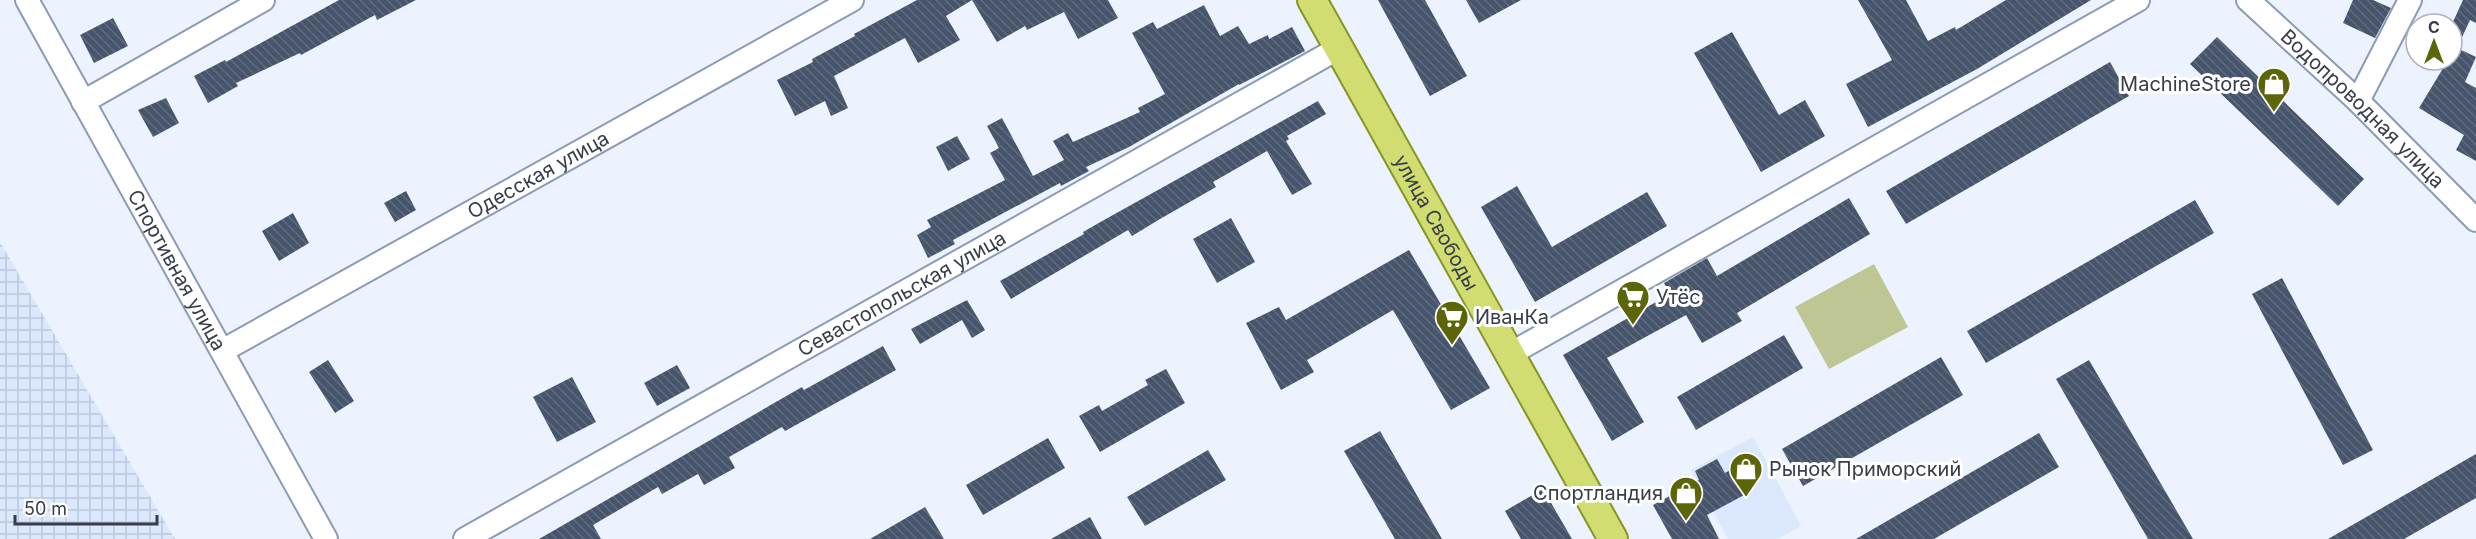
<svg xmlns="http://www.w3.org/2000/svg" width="2476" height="539" viewBox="0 0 2476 539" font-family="Inter,sans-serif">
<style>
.built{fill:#dae7fc}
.industrial{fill:url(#industrial-grid)}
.green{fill:#bec794}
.building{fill:url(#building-back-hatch)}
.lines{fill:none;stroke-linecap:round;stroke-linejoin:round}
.minor-casing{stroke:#8b9bb5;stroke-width:26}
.major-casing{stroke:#879525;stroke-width:32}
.minor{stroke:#fff;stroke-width:22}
.major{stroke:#d1dc71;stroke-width:28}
.labels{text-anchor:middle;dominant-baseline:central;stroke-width:6;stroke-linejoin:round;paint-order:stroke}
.poi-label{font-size:20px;fill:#373d49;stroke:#fff;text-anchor:start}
.street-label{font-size:20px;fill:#373d49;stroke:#fff}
</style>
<defs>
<pattern id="industrial-grid" width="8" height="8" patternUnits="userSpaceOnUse" patternTransform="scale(1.5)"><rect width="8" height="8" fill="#dae7fc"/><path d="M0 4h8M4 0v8" fill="none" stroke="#bcc7da"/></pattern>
<pattern id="building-back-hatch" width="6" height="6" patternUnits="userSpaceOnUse" patternTransform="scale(1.5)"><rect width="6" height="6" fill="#47556c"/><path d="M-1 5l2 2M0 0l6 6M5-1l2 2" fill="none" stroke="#606b7e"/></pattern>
</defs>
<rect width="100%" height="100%" fill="#ecf3fe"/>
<!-- built -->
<path class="built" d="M 1753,437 L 1801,526 L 1777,539 L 1728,539 L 1691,470 Z"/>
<!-- industrial -->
<path class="industrial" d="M 0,242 L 175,539 L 0,539 Z"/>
<!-- green -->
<path class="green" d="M 1874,264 L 1908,327 L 1829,369 L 1795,307 Z"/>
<!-- building -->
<path class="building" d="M 339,0 L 416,0 L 377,20 L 375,15 L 301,55 L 300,53 L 236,83 L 238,86 L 208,103 L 194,76 L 225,60 L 226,62 Z
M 917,0 L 1108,0 L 1118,18 L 1078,39 L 1064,12 L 1027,30 L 1025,26 L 997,42 L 972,0 L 946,16 L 960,40 L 918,63 L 905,38 L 834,76 L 848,108 L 831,116 L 825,101 L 795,116 L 777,80 L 813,62 L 812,59 L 855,36 L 854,34 Z
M 1378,0 L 1425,0 L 1467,76 L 1430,96 Z
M 1466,0 L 1521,0 L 1479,23 Z
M 1858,0 L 1906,0 L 1928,41 L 1955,27 L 1956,30 L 2006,0 L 2091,0 L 1977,69 L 1868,127 L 1846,84 L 1892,60 Z
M 2353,0 L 2373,0 L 2391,8 L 2375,38 L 2343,23 Z
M 2463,0 L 2476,0 L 2476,23 L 2470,20 L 2457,48 L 2476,57 L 2465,82 L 2476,88 L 2476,161 L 2456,150 L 2464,135 L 2419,108 L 2448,60 L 2452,60 L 2452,24 Z
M 1204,5 L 1220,36 L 1238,26 L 1249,44 L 1268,35 L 1269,39 L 1292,27 L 1305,51 L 1239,85 L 1239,84 L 1129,147 L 1086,167 L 1089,171 L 1061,186 L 1060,183 L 953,240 L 955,244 L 928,258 L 917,235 L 931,227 L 927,220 L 1005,180 L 990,153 L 999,148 L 987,126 L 1002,118 L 1033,176 L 1064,160 L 1053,141 L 1068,133 L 1073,142 L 1140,112 L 1138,108 L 1165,94 L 1132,33 L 1153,22 L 1157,29 Z
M 113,18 L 128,46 L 94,63 L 80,35 Z
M 1732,32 L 1779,115 L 1805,100 L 1825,136 L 1761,172 L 1694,53 Z
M 2217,37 L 2364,179 L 2338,206 L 2190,64 Z
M 2110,62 L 2129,96 L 1906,224 L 1886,191 Z
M 166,98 L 179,123 L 153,137 L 138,110 Z
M 1318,101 L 1326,114 L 1287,136 L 1289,139 L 1286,141 L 1312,184 L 1292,195 L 1267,151 L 1213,182 L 1216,187 L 1160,219 L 1132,236 L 1128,230 L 1011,299 L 1000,281 L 1084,234 L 1083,232 L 1104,220 Z
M 957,136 L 970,159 L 948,171 L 936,147 Z
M 1517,186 L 1552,247 L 1647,192 L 1667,226 L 1535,302 L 1481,207 Z
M 406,191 L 416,210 L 395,222 L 384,203 Z
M 1849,198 L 1870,234 L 1737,313 L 1742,321 L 1702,343 L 1686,315 L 1607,358 L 1644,422 L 1612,441 L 1563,355 L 1670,294 L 1664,283 L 1707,258 L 1717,276 Z
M 2195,200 L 2214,233 L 1986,363 L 1967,331 Z
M 293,213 L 309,243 L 279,261 L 262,231 Z
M 1231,218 L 1255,262 L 1217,283 L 1193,239 Z
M 1409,250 L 1490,388 L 1451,410 L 1393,310 L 1307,360 L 1314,372 L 1281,390 L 1246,323 L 1279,307 L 1286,320 Z
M 2282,278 L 2373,450 L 2343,465 L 2252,294 Z
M 967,300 L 985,330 L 972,338 L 962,320 L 920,344 L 911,329 Z
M 1784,335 L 1803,368 L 1696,430 L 1677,397 Z
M 883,346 L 896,370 L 785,431 L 782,427 L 729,457 L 735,468 L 704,485 L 698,474 L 662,494 L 658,487 L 593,525 L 601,539 L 539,539 L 802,387 L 804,390 Z
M 1941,357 L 1963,395 L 1803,486 L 1782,449 Z
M 328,360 L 354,401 L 335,413 L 309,372 Z
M 2089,360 L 2193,539 L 2148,539 L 2056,379 Z
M 677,365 L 690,388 L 657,406 L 644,383 Z
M 1166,369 L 1185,403 L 1100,452 L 1079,416 L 1099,405 L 1102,411 L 1148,385 L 1145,380 Z
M 572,377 L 596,422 L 557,442 L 533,397 Z
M 1380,431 L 1442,539 L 1395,539 L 1344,451 Z
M 2039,433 L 2059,467 L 1934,539 L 1856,539 Z
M 1048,438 L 1065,468 L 983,515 L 966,485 Z
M 1208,450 L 1226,480 L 1145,526 L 1127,497 Z
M 2476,454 L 2476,498 L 2404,539 L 2328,539 Z
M 1717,459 L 1725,473 L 1732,469 L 1746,494 L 1707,515 L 1719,539 L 1672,539 L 1653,505 L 1699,480 L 1695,471 Z
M 1543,489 L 1572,539 L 1521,539 L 1505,511 Z
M 925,507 L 944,539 L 870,539 Z
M 1090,517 L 1102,539 L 1051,539 Z"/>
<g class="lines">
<!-- minor casing -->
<g class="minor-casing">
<g id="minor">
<path id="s1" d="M 27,0 L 326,539"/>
<path id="s2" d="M 2248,0 L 2358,101 L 2476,220"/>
<path d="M 2358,101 L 2410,0"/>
<path d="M 83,102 L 263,0"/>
<path id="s3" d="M 222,351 L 852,0"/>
<path d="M 1510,354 L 2138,0"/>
<path id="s4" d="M 465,539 L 1339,48"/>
</g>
</g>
<!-- major casing -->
<g class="major-casing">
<g id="major">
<path id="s5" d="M 1312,0 L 1613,539"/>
</g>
</g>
<!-- minor -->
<use href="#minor" class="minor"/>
<!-- major -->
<use href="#major" class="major"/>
</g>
<!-- icons -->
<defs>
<g id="shop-pin" transform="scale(1.725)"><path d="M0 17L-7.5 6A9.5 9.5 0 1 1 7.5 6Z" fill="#5c6608" stroke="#fff"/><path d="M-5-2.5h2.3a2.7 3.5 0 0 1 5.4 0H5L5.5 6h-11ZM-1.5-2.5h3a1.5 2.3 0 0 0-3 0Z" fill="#fff"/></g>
<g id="supermarket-pin" transform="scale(1.725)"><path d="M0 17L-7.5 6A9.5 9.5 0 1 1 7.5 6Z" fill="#5c6608" stroke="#fff"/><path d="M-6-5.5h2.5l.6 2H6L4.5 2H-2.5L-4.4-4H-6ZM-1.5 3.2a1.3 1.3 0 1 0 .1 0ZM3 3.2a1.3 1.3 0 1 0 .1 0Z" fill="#fff"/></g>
</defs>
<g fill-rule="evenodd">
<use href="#shop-pin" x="2274" y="84"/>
<use href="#supermarket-pin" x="1633" y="297"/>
<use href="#supermarket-pin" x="1452" y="317"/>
<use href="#shop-pin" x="1746" y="469"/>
<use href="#shop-pin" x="1686" y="493"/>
</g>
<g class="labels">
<!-- poi labels -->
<g class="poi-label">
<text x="2251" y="84" text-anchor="end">MachineStore</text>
<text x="1656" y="297">Утёс</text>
<text x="1475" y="317">ИванКа</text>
<text x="1769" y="469">Рынок Приморский</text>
<text x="1663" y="493" text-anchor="end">Спортландия</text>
</g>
<!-- street labels -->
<g class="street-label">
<text stroke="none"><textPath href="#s2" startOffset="158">Водопроводная улица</textPath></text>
<text stroke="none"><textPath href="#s3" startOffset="362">Одесская улица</textPath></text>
<text stroke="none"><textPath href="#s5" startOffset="255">улица Свободы</textPath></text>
<text stroke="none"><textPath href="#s1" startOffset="309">Спортивная улица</textPath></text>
<text stroke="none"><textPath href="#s4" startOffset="501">Севастопольская улица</textPath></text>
</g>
</g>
<!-- north arrow -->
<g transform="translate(2434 42)"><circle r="28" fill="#ffffff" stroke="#afb1b6" stroke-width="1.5"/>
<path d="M0-4.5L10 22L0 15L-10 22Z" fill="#5c6608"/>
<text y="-9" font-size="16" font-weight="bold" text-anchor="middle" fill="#373d49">С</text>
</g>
<!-- scale -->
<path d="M15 515v9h142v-9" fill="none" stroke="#373d49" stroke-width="3"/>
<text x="24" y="515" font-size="18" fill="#373d49" stroke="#ffffff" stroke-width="4.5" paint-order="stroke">50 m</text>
</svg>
